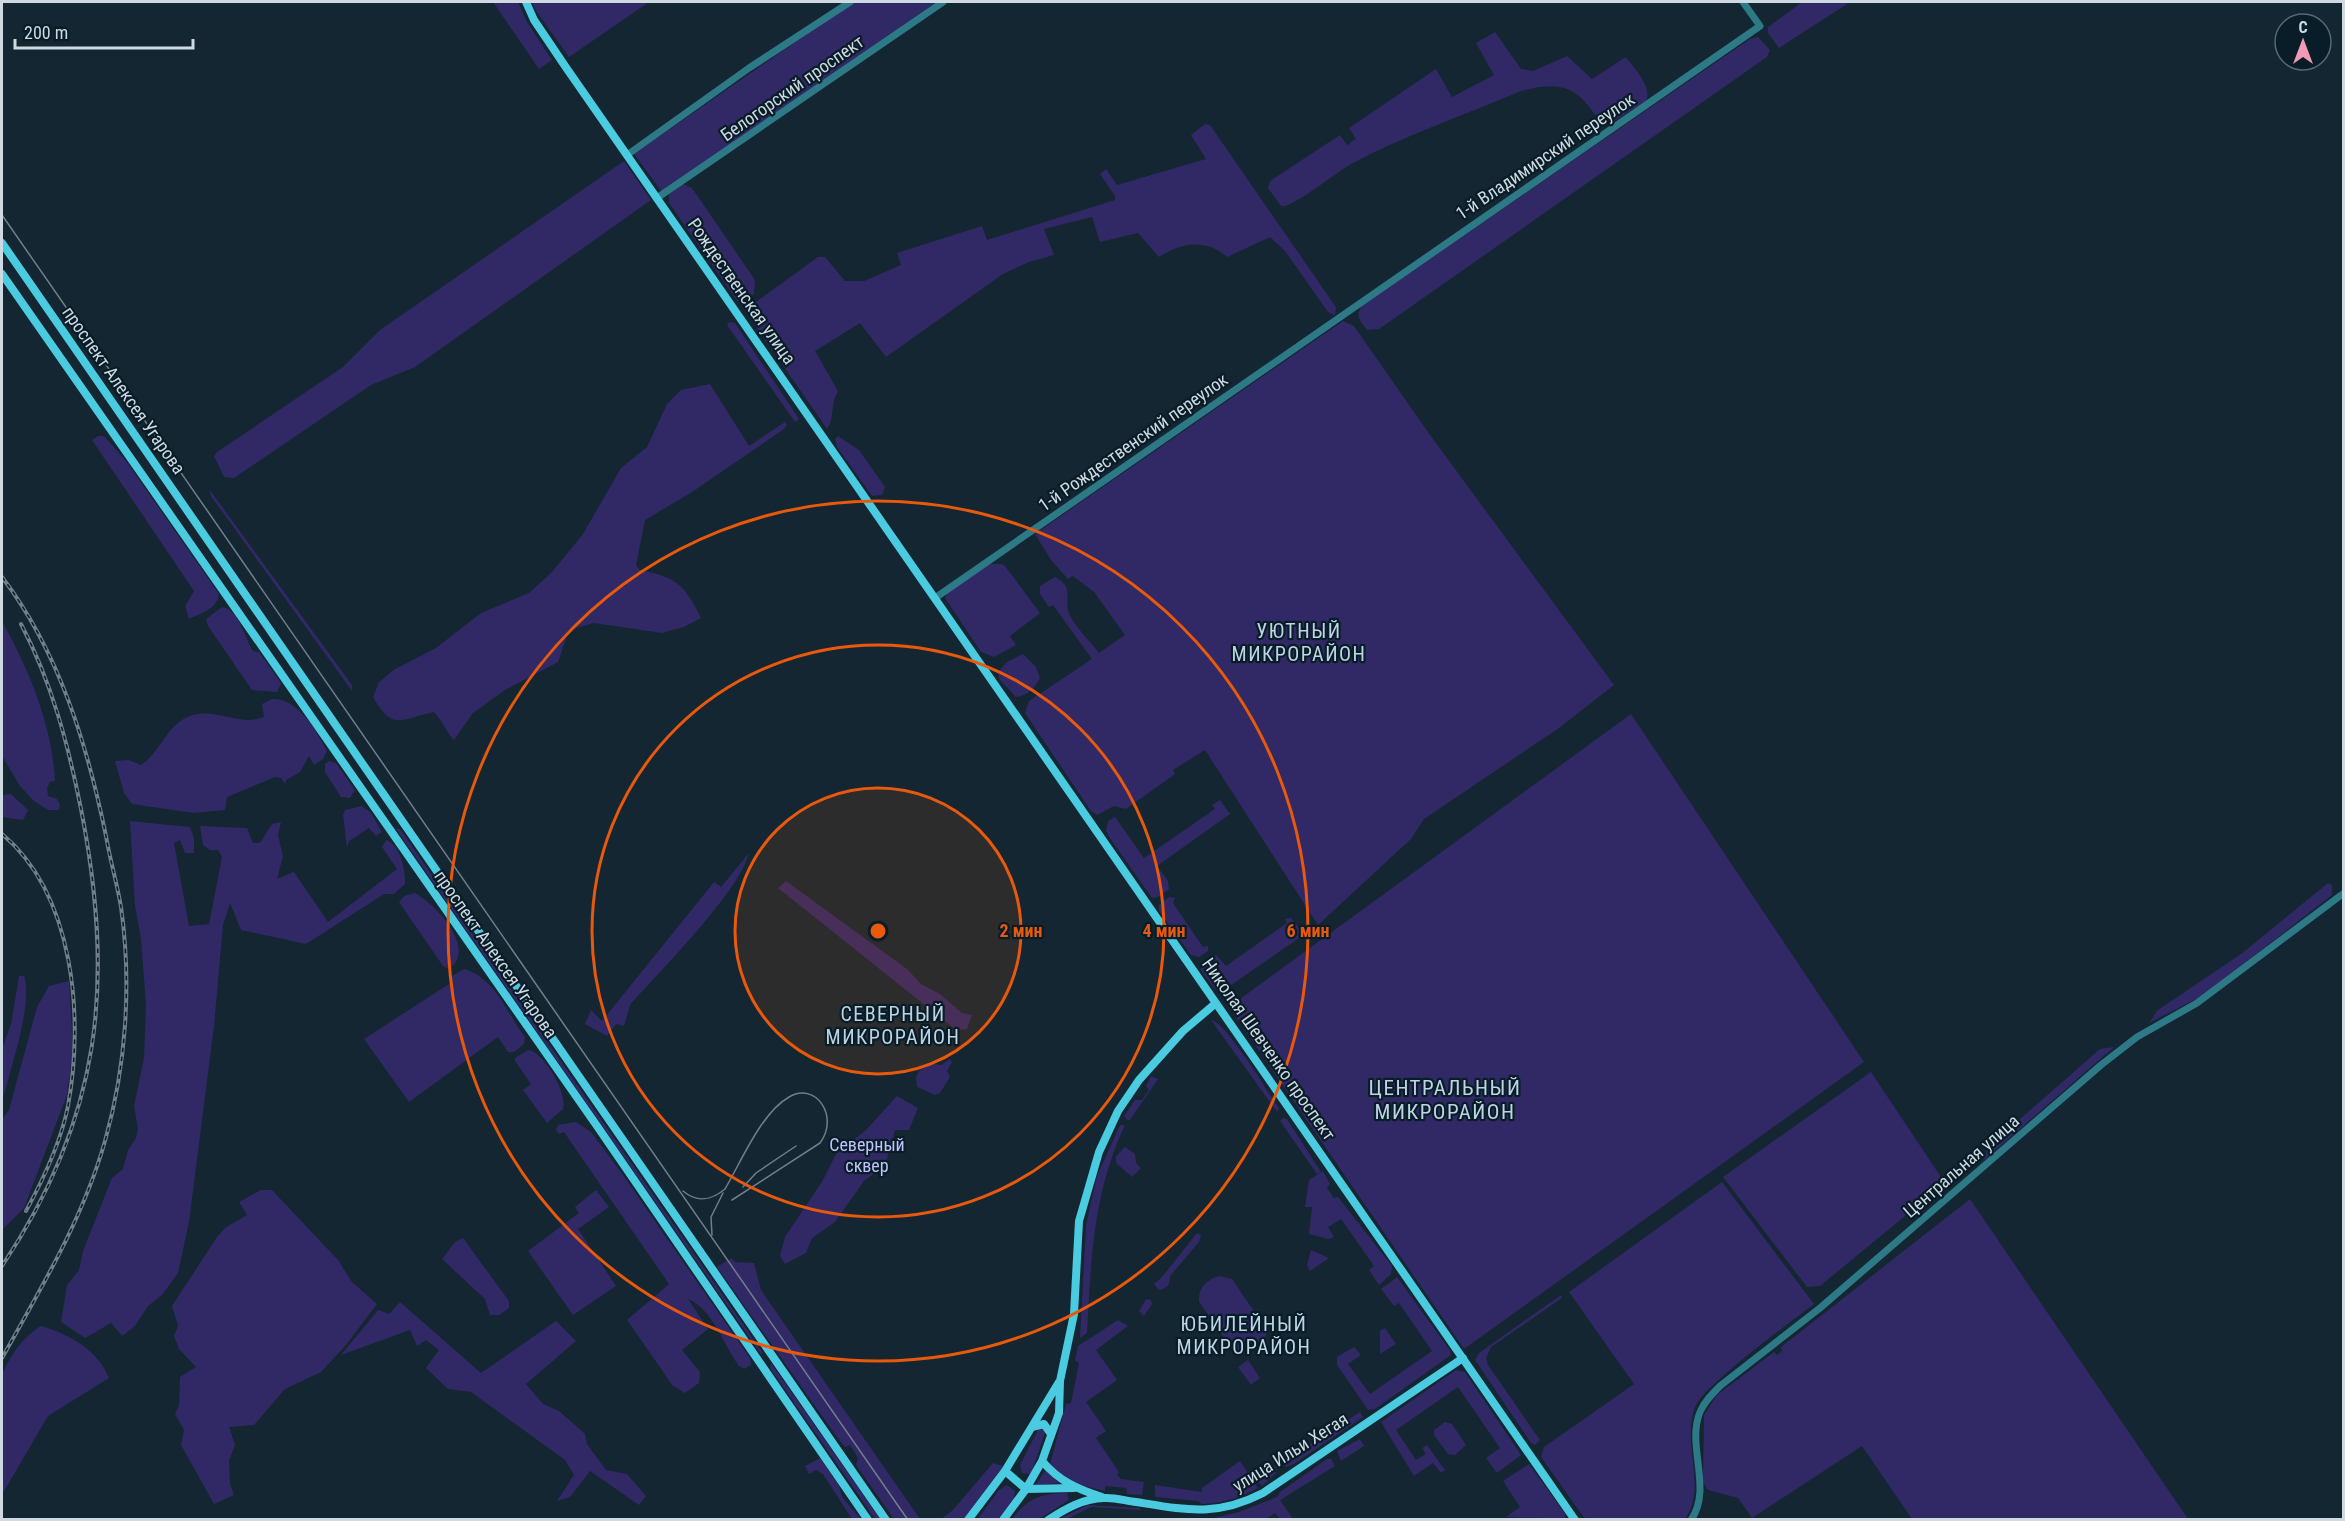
<svg xmlns="http://www.w3.org/2000/svg" width="2345" height="1521" viewBox="0 0 2345 1521" font-family="'Roboto Condensed',sans-serif">
<style>
.green{fill:#312966}
.lines{fill:none;stroke-linecap:round;stroke-linejoin:round}
.minor{stroke:#2d7986;stroke-width:7}
.major{stroke:#4acbe0;stroke-width:8}
.tram{stroke:#707f89;stroke-width:1.5}
.rail-casing{stroke:#707f89;stroke-width:4}
.rail{stroke:#091d28;stroke-width:1.5;stroke-dasharray:4.5;stroke-linecap:butt}
.ring{fill:none;stroke:#e8590c;stroke-width:3}
.labels{text-anchor:middle;dominant-baseline:central;stroke-width:4.5;stroke-linejoin:round;paint-order:stroke}
.street-label{font-size:18px;fill:#ced9e1;stroke:#091d28}
.park-label{font-size:18px;fill:#c3c2fd;stroke:#091d28}
.neighbourhood-label{font-size:20px;letter-spacing:1.5px;fill:#bdd4e3;stroke:#091d28}
.quarter-label{font-size:21px;letter-spacing:1.5px;fill:#bdd4e3;stroke:#091d28}
.centre{fill:#e8590c;stroke:#091d28;stroke-width:3}
.ring-label{font-size:18px;text-anchor:middle;font-weight:bold;fill:#e8590c;stroke:#091d28;stroke-width:4.5;stroke-linejoin:round;paint-order:stroke}
</style>
<rect width="100%" height="100%" fill="#132632"/>
<!-- green -->
<path class="green" d="M 493,2 L 518,2 L 527,22 L 552,60 L 539,69 Z
M 532,2 L 649,2 L 569,57 L 536,11 Z
M 853,2 L 936,2 L 662,192 L 634,154 Z
M 1802,2 L 1850,2 L 1779,48 L 1768,33 L 1768,27 Z
M 1495,32 L 1521,69 L 1533,71 L 1567,56 L 1592,79 L 1626,57 C 1634,69 1653,86 1646,101 L 1611,123 L 1605,124 C 1597,118 1592,110 1586,103 C 1569,82 1546,84 1521,91 C 1465,115 1405,135 1351,164 C 1338,171 1290,210 1281,206 L 1268,188 L 1270,181 L 1340,135 L 1347,145 L 1356,139 L 1349,128 L 1436,69 L 1452,97 L 1494,75 L 1476,43 Z
M 1758,37 L 1770,50 L 1767,57 L 1379,329 L 1367,330 C 1360,321 1354,315 1363,305 L 1750,39 Z
M 1205,124 L 1210,125 L 1331,300 L 1336,307 L 1335,315 L 1328,312 L 1285,251 L 1270,237 L 1227,257 C 1206,238 1181,243 1159,257 L 1138,233 L 1100,242 L 1092,217 L 1044,229 L 1054,255 L 1029,262 L 1003,274 L 886,357 L 860,323 L 815,351 L 838,391 C 830,403 835,418 827,429 L 748,315 L 753,304 L 818,257 L 825,257 L 845,281 L 864,281 L 901,265 L 897,253 L 982,226 L 987,240 L 1115,200 L 1115,196 L 1100,174 L 1106,169 L 1117,185 L 1206,159 L 1191,135 Z
M 624,161 L 651,200 L 415,367 L 371,385 L 234,478 L 224,477 L 214,456 L 217,452 L 343,367 L 380,330 Z
M 683,184 L 692,188 L 755,280 L 754,294 L 743,303 L 737,301 L 669,203 L 669,195 Z
M 1343,321 L 1354,326 L 1430,435 L 1614,685 L 1559,728 L 1424,819 L 1411,839 L 1318,925 L 1205,750 L 1173,770 L 1175,774 L 1126,809 L 1114,806 L 1097,815 L 1091,811 L 1025,713 L 1029,701 L 1092,659 L 1053,605 L 1049,607 L 1040,594 L 1040,586 L 1055,577 C 1074,587 1065,597 1068,610 C 1070,622 1092,643 1099,653 L 1125,635 L 1094,592 L 1073,576 L 1068,579 L 1051,560 L 1035,534 Z
M 729,322 L 735,323 L 799,419 L 795,422 L 727,325 Z
M 710,384 L 749,446 L 785,422 L 787,425 L 784,429 L 692,492 L 645,520 L 636,565 L 640,570 C 675,577 685,584 701,618 L 684,627 L 662,633 L 594,623 L 569,630 L 558,662 L 505,690 L 473,713 L 454,740 C 445,731 443,721 434,712 C 400,719 393,732 373,697 L 379,682 L 395,669 L 436,648 L 481,613 L 529,593 L 552,572 L 583,534 L 621,468 L 647,447 L 667,404 L 681,390 Z
M 98,436 L 104,436 L 126,461 L 219,594 C 217,609 200,614 189,619 L 185,606 L 194,591 L 92,440 Z
M 838,436 L 859,450 L 885,487 L 882,495 L 872,496 L 837,447 L 835,439 Z
M 209,489 L 352,685 L 352,691 L 211,496 Z
M 990,564 L 1002,564 L 1005,566 L 1040,613 L 1010,636 L 1016,645 L 994,657 L 981,652 L 945,598 L 948,592 Z
M 222,607 C 239,609 245,639 253,651 L 259,652 L 281,683 L 277,692 L 252,690 L 208,626 L 206,619 Z
M 2,621 C 29,670 52,724 55,781 L 50,782 L 47,788 L 48,796 L 57,799 L 60,805 L 59,810 L 48,810 L 34,801 L 20,786 L 2,756 Z
M 1023,654 L 1036,667 L 1040,678 C 1035,688 1027,696 1016,697 L 999,679 L 998,672 L 1007,662 Z
M 272,699 C 298,698 315,729 327,751 L 323,759 L 314,765 L 309,756 L 300,772 L 286,780 L 285,784 L 281,778 L 275,777 L 227,797 L 225,810 L 194,813 L 132,804 L 124,793 L 115,761 L 129,760 L 141,765 C 160,753 167,724 190,716 C 217,707 237,727 264,717 L 262,704 Z
M 1631,714 L 1864,1062 L 1464,1349 L 1229,1007 Z
M 329,761 L 336,763 L 355,790 L 350,798 L 341,797 L 325,772 L 325,764 Z
M 11,794 L 28,810 L 23,820 L 2,817 L 2,795 Z
M 1220,800 L 1230,814 L 1157,866 L 1168,881 L 1169,889 L 1158,897 L 1152,898 L 1109,837 L 1106,830 L 1108,821 L 1115,817 L 1144,858 L 1215,809 L 1212,805 Z
M 362,806 L 371,813 L 382,832 L 376,836 L 369,828 L 349,841 L 347,848 L 343,815 L 345,810 Z
M 130,821 L 190,827 L 194,838 L 194,853 L 185,853 L 180,840 L 174,843 L 189,926 L 209,924 L 222,857 L 218,850 L 210,850 L 203,845 L 200,826 L 247,828 L 253,843 L 260,843 L 272,824 L 281,822 L 278,835 L 283,856 L 277,879 L 294,872 L 328,922 L 397,869 L 382,847 L 386,840 C 400,844 406,871 405,884 L 394,894 L 384,894 L 306,944 L 241,930 L 230,903 L 223,925 L 214,1026 L 189,1222 L 178,1273 L 162,1295 L 148,1306 L 135,1326 L 122,1336 L 111,1323 L 85,1338 L 61,1322 L 67,1285 L 79,1270 L 83,1251 L 112,1178 L 123,1169 L 128,1150 L 136,1138 L 138,1129 L 134,1106 L 144,1058 L 146,1005 L 141,939 L 135,906 Z
M 396,829 L 400,829 L 763,1353 L 761,1354 Z
M 749,853 C 740,891 659,972 630,1005 L 624,1026 L 616,1024 L 607,1036 L 585,1024 L 591,1010 L 602,1021 L 714,882 L 721,887 Z
M 786,881 L 907,969 L 921,984 L 940,994 L 962,1013 L 972,1015 L 967,1029 L 956,1030 L 778,888 Z
M 2328,883 L 2332,885 L 2332,895 L 2202,996 L 2149,1023 L 2158,1010 L 2241,954 Z
M 415,893 C 435,904 478,948 449,969 L 443,966 L 399,902 L 404,896 Z
M 1169,897 L 1175,898 L 1173,903 L 1203,947 L 1208,946 L 1208,951 L 1199,957 L 1191,955 L 1159,911 L 1159,905 Z
M 1291,918 L 1301,930 L 1299,938 L 1224,990 L 1214,988 L 1201,970 L 1202,963 L 1216,955 L 1226,966 L 1287,923 L 1285,919 Z
M 464,969 C 496,978 507,1014 525,1037 L 524,1044 L 514,1052 L 508,1052 L 498,1037 L 409,1102 L 364,1039 L 452,982 L 452,976 Z
M 19,976 L 24,976 C 34,1001 9,1074 2,1102 L 2,1049 L 11,1024 Z
M 69,981 L 73,1050 L 67,1095 L 24,1208 L 2,1230 L 2,1119 L 9,1110 L 37,1007 L 49,986 Z
M 1211,1020 C 1225,1021 1266,1089 1276,1104 L 1279,1108 L 1277,1112 Z
M 2114,1047 L 1983,1161 L 1988,1147 L 2100,1049 Z
M 528,1050 C 543,1051 568,1093 563,1109 L 547,1123 L 523,1090 L 531,1084 L 515,1061 L 515,1058 Z
M 950,1059 L 952,1062 L 947,1071 L 950,1077 L 940,1093 L 935,1095 L 917,1087 L 916,1077 L 921,1068 L 934,1064 L 941,1065 Z
M 1871,1072 L 1945,1183 L 1820,1286 L 1807,1287 L 1723,1177 Z
M 1151,1076 L 1158,1079 L 1130,1120 L 1127,1120 L 1124,1116 L 1135,1100 L 1142,1100 L 1149,1090 L 1146,1086 Z
M 897,1096 L 918,1108 L 909,1130 L 895,1130 L 887,1159 L 881,1168 L 864,1181 L 835,1222 L 812,1238 L 806,1253 L 785,1264 L 780,1256 L 785,1237 L 823,1180 L 836,1154 L 866,1130 Z
M 1283,1118 L 1287,1119 L 1321,1172 L 1317,1174 L 1280,1121 Z
M 576,1122 L 591,1132 L 623,1175 L 750,1358 L 751,1365 L 744,1369 L 739,1366 C 724,1346 712,1308 688,1299 L 708,1329 L 682,1350 L 700,1372 L 699,1383 L 685,1393 L 673,1386 L 627,1320 L 669,1284 L 564,1132 L 559,1134 L 556,1130 L 558,1125 Z
M 1120,1125 L 1125,1125 C 1093,1193 1091,1260 1087,1333 L 1080,1338 L 1086,1225 L 1097,1176 Z
M 1125,1147 L 1135,1154 L 1136,1163 L 1141,1168 L 1132,1177 L 1116,1163 L 1116,1156 Z
M 1323,1171 L 1330,1184 L 1327,1188 L 1334,1198 L 1338,1197 L 1392,1266 L 1391,1274 L 1379,1285 L 1369,1270 L 1374,1266 L 1341,1219 L 1328,1227 L 1334,1237 L 1328,1239 L 1309,1234 L 1312,1207 L 1305,1207 L 1309,1180 Z
M 1722,1182 L 1814,1304 C 1792,1321 1703,1386 1695,1407 C 1681,1444 1708,1486 1685,1519 L 1585,1519 L 1541,1457 L 1544,1447 L 1634,1384 L 1569,1292 Z
M 261,1190 L 272,1190 L 338,1260 L 352,1282 L 377,1304 L 346,1345 L 321,1372 L 285,1389 L 254,1425 L 229,1427 L 235,1445 L 229,1461 L 230,1484 L 234,1495 L 214,1504 L 181,1445 L 184,1430 L 175,1414 L 179,1405 L 180,1377 L 196,1367 L 179,1349 L 174,1336 L 178,1326 L 172,1306 L 217,1237 L 225,1228 L 247,1215 L 239,1202 Z
M 596,1190 L 609,1207 L 578,1229 L 616,1286 L 573,1315 L 528,1251 L 579,1213 L 575,1207 Z
M 1970,1199 L 2188,1519 L 1912,1519 L 1862,1446 L 1752,1518 L 1738,1498 L 1708,1490 L 1703,1482 L 1704,1415 L 1717,1395 L 1774,1352 L 1777,1355 L 1782,1351 L 1781,1347 Z
M 1197,1233 L 1201,1235 L 1199,1242 L 1170,1276 C 1170,1284 1168,1288 1159,1290 L 1154,1284 L 1162,1277 Z
M 463,1238 L 509,1301 L 509,1308 L 499,1315 L 490,1315 L 485,1299 L 442,1259 L 455,1242 Z
M 1311,1250 L 1329,1258 L 1310,1271 L 1307,1265 Z
M 731,1258 L 735,1262 L 754,1263 L 761,1290 L 920,1519 L 894,1519 L 856,1465 L 858,1458 L 850,1445 L 845,1447 L 839,1440 L 717,1267 Z
M 1219,1276 L 1232,1279 L 1268,1332 L 1264,1338 L 1239,1351 L 1232,1349 L 1199,1302 C 1198,1288 1206,1280 1219,1276 Z
M 1397,1277 L 1449,1349 L 1451,1355 L 1375,1409 L 1368,1410 L 1337,1365 L 1337,1357 L 1354,1347 L 1361,1355 L 1348,1364 L 1370,1394 L 1432,1351 L 1399,1303 L 1394,1306 L 1381,1289 Z
M 1561,1295 L 1562,1298 L 1491,1347 L 1486,1358 L 1488,1365 L 1540,1440 L 1535,1445 L 1531,1443 L 1475,1360 L 1479,1353 Z
M 1146,1299 L 1151,1300 L 1152,1304 L 1144,1316 L 1139,1311 Z
M 400,1302 L 481,1373 L 556,1321 L 576,1341 L 526,1384 L 543,1404 L 559,1411 L 585,1434 L 587,1444 L 606,1470 L 627,1474 L 646,1496 L 639,1505 L 590,1471 L 570,1497 L 557,1501 L 574,1475 L 565,1460 L 471,1392 L 448,1389 L 426,1368 L 439,1350 L 426,1340 L 417,1346 L 410,1330 L 341,1355 L 378,1310 L 389,1314 Z
M 1118,1320 L 1128,1326 L 1096,1350 L 1117,1380 L 1086,1402 L 1106,1431 L 1096,1438 L 1119,1472 L 1117,1475 L 1121,1479 L 1144,1482 L 1142,1495 L 1127,1494 L 1126,1488 L 1105,1486 L 1105,1491 C 1085,1486 1061,1482 1050,1464 L 1066,1404 L 1071,1403 L 1079,1363 L 1075,1360 L 1078,1346 Z
M 41,1326 C 69,1334 98,1350 109,1378 L 48,1416 L 3,1493 C 0,1487 0,1381 3,1372 C 11,1354 24,1336 41,1326 Z
M 1385,1328 L 1396,1344 L 1380,1354 L 1380,1331 Z
M 1248,1360 L 1260,1378 L 1251,1385 L 1238,1367 Z
M 771,1363 L 773,1366 L 880,1519 L 875,1519 L 770,1368 Z
M 1456,1370 L 1465,1372 L 1521,1455 L 1497,1473 L 1486,1458 L 1500,1448 L 1458,1387 L 1396,1430 L 1416,1460 L 1426,1454 L 1422,1448 L 1427,1445 L 1445,1470 L 1441,1473 L 1433,1463 L 1414,1476 L 1381,1422 Z
M 1360,1412 L 1363,1417 L 1294,1464 L 1286,1467 L 1283,1463 L 1274,1469 L 1276,1473 L 1262,1486 L 1255,1479 Z
M 1445,1422 L 1452,1424 L 1466,1445 L 1455,1455 L 1448,1454 L 1434,1435 L 1434,1430 Z
M 1042,1426 L 1045,1433 L 1032,1471 L 1030,1474 L 1022,1473 L 1020,1465 L 1039,1428 Z
M 1360,1439 L 1364,1446 L 1341,1461 L 1337,1451 Z
M 820,1458 L 839,1486 L 842,1497 L 861,1519 L 852,1519 L 823,1474 L 816,1470 L 809,1474 L 805,1466 Z
M 1327,1459 L 1331,1459 L 1335,1466 L 1280,1500 L 1293,1519 L 1280,1519 L 1275,1513 L 1266,1519 L 1210,1519 L 1239,1512 L 1277,1497 L 1280,1492 Z
M 1240,1461 L 1258,1488 C 1239,1498 1223,1503 1202,1504 L 1198,1501 L 1155,1497 L 1155,1485 L 1202,1492 L 1202,1488 Z
M 993,1463 L 1003,1466 L 964,1519 L 940,1520 L 953,1510 Z
M 1529,1464 L 1565,1514 L 1565,1519 L 1506,1517 L 1520,1507 L 1503,1481 Z
M 1046,1470 L 1059,1483 L 1035,1485 Z
M 1007,1485 L 1015,1491 L 1014,1499 L 998,1519 L 977,1520 L 999,1490 Z
M 1067,1493 L 1069,1500 L 1039,1519 L 1012,1519 C 1027,1499 1041,1493 1067,1493 Z
M 1088,1505 L 1140,1508 L 1140,1510 L 1091,1507 L 1067,1519 L 1059,1519 Z"/>
<g class="lines">
<!-- minor -->
<path class="minor" d="M 627,155 L 749,68 L 850,2
M 657,198 L 943,2
M 935,598 L 1760,26 L 1743,2
M 1691,1520 C 1713,1489 1686,1445 1700,1412 C 1704,1402 1712,1394 1720,1386 L 1820,1308 L 2101,1065 L 2137,1037 L 2197,1003 L 2344,893"/>
<!-- major -->
<path class="major" d="M 526,2 L 534,20 L 565,66 L 1575,1520
M 2,243 L 886,1520
M 2,274 L 597,1126 L 868,1520
M 1032,1427 L 1044,1424 L 1051,1434
M 1042,1461 C 1059,1481 1077,1489 1102,1497
M 1005,1471 L 1026,1489 L 1074,1488
M 968,1520 L 1005,1471 L 1059,1382
M 1003,1520 L 1026,1489 L 1042,1461 L 1059,1413 L 1060,1381 L 1074,1314 L 1079,1221 L 1099,1152 L 1118,1111 L 1139,1080 L 1183,1031 L 1216,1003
M 1048,1520 C 1065,1509 1084,1498 1104,1498 C 1114,1497 1126,1501 1136,1502 C 1186,1510 1217,1517 1263,1493 L 1463,1358"/>
<!-- tram -->
<path class="tram" d="M 2,215 L 908,1520
M 743,1187 L 756,1173 L 796,1146
M 683,1191 C 697,1203 712,1200 725,1189 C 741,1162 761,1113 789,1097 C 815,1081 840,1116 820,1143 L 732,1200
M 712,1235 L 711,1217 L 723,1193"/>
<!-- rail casing -->
<g class="rail-casing">
<path id="rail" d="M 2,577 C 59,652 87,744 106,836 C 110,860 117,883 121,907 C 132,984 126,1067 105,1141 C 83,1219 41,1288 2,1358
M 2,834 C 75,895 84,1019 68,1106 C 61,1142 44,1178 26,1211
M 2,1266 C 102,1117 115,982 81,809 C 68,744 52,683 21,624"/>
</g>
<!-- rail -->
<use href="#rail" class="rail"/>
</g>
<!-- distance rings -->
<circle cx="878" cy="931" r="143" fill="#e8590c" fill-opacity=".12"/>
<g class="ring">
<circle cx="878" cy="931" r="143"/>
<circle cx="878" cy="931" r="286"/>
<circle cx="878" cy="931" r="430"/>
</g>
<g class="labels">
<!-- street labels -->
<g class="street-label">
<text transform="translate(792 88) rotate(-35)">Белогорский проспект</text>
<text transform="translate(1545 156) rotate(-34)">1-й Владимирский переулок</text>
<text transform="translate(742 291) rotate(55)">Рождественская улица</text>
<text transform="translate(124 390) rotate(55)">проспект Алексея Угарова</text>
<text transform="translate(1133 442) rotate(-35)">1-й Рождественский переулок</text>
<text transform="translate(496 954) rotate(55)">проспект Алексея Угарова</text>
<text transform="translate(1269 1049) rotate(55)">Николая Шевченко проспект</text>
<text transform="translate(1961 1166) rotate(-41)">Центральная улица</text>
<text transform="translate(1290 1452) rotate(-32)">улица Ильи Хегая</text>
</g>
<!-- park labels -->
<g class="park-label">
<text x="867" y="1144">Северный<tspan x="867" dy="21">сквер</tspan></text>
</g>
<!-- neighbourhood labels -->
<g class="neighbourhood-label">
<text x="1299" y="631">УЮТНЫЙ<tspan x="1299" dy="23">МИКРОРАЙОН</tspan></text>
<text x="893" y="1014">СЕВЕРНЫЙ<tspan x="893" dy="23">МИКРОРАЙОН</tspan></text>
<text x="1244" y="1324">ЮБИЛЕЙНЫЙ<tspan x="1244" dy="23">МИКРОРАЙОН</tspan></text>
</g>
<!-- quarter labels -->
<g class="quarter-label">
<text x="1445" y="1088">ЦЕНТРАЛЬНЫЙ<tspan x="1445" dy="24">МИКРОРАЙОН</tspan></text>
</g>
</g>
<circle cx="878" cy="931" r="9" class="centre"/>
<g class="ring-label">
<text x="1021" y="937">2 мин</text>
<text x="1164" y="937">4 мин</text>
<text x="1308" y="937">6 мин</text>
</g>
<!-- border -->
<rect width="2345" height="1521" fill="none" stroke="#ced9e1" stroke-width="6"/>
<!-- north arrow -->
<g transform="translate(2303 42)"><circle r="28" fill="#091d28" stroke="#586872" stroke-width="1.5"/>
<path d="M0-4.5L10 22L0 15L-10 22Z" fill="#f09ab5"/>
<text y="-9" font-size="16" font-weight="bold" text-anchor="middle" fill="#ced9e1">С</text>
</g>
<!-- scale -->
<path d="M15 39v9h178v-9" fill="none" stroke="#ced9e1" stroke-width="3"/>
<text x="24" y="39" font-size="18" fill="#ced9e1" stroke="#091d28" stroke-width="4.5" paint-order="stroke">200 m</text>
</svg>
